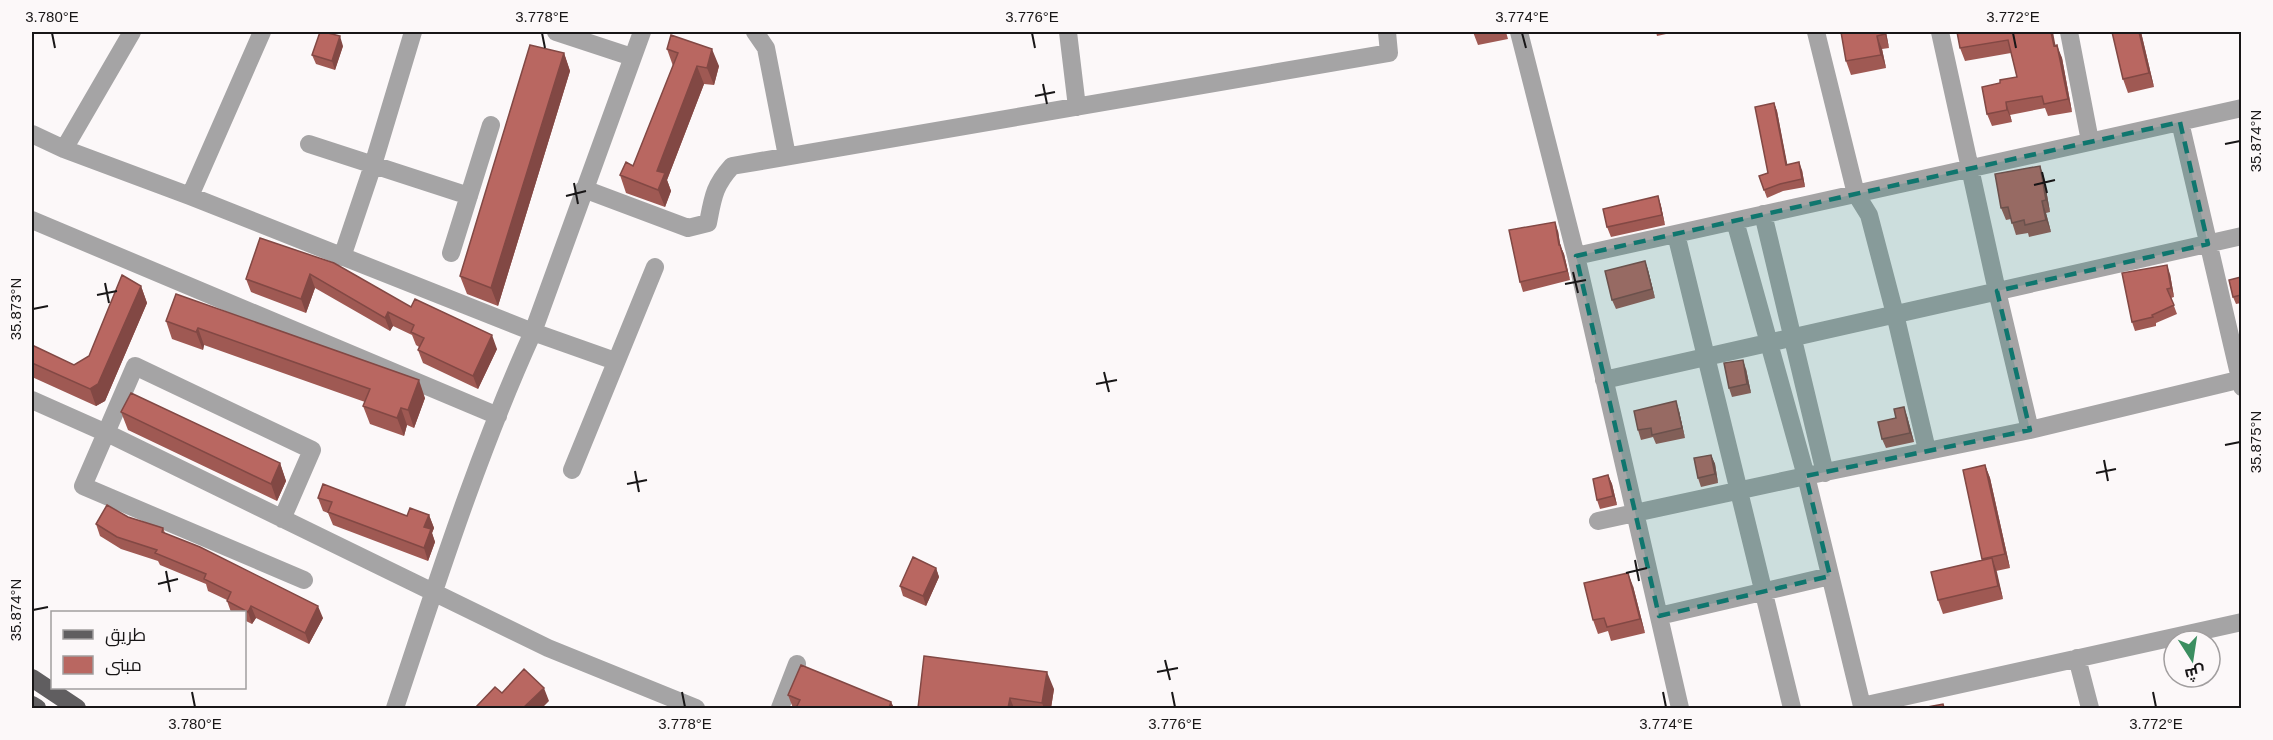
<svg xmlns="http://www.w3.org/2000/svg" width="2273" height="740" viewBox="0 0 2273 740" font-family="Helvetica,Cairo,sans-serif">
<style>
.lines{fill:none;stroke-linecap:round;stroke-linejoin:round}
.minor{stroke:#a5a4a5;stroke-width:18}
.major{stroke:#605e60;stroke-width:18}
.wall{fill:#9f5953}
.shaded-wall{fill:#824844}
.building{fill:#b96761;stroke:#824844;stroke-width:1.5}
.marked{fill:#0f766e;fill-opacity:0.2;stroke:#0f766e;stroke-width:4.5;stroke-dasharray:12 8;stroke-linejoin:round}
.ticks{fill:none;stroke:#181617;stroke-width:2}
.neatline{fill:none;stroke:#181617;stroke-width:2}
.ticks-label{font-size:15px;text-anchor:middle;fill:#181617}
</style>
<rect width="100%" height="100%" fill="#fcf8f9"/>
<g class="lines">
<!-- minor -->
<path class="minor" d="M 556,32 L 632,57
M 755,32 L 766,48 L 787,156
M 1068,32 L 1077,107
M 1519,32 L 1576,256 L 1680,708
M 1816,32 L 1856,194 L 1869,215 L 1895,314 L 1927,450
M 1940,32 L 1997,291 L 2030,430 L 1806,476 L 1862,706 L 2242,622
M 2069,32 L 2090,141
M 2180,122 L 2242,387
M 32,134 L 64,149 L 190,196 L 533,332 C 478,453 437,582 395,708
M 309,144 L 469,196
M 64,149 L 132,32
M 584,189 L 688,228 L 708,223 C 713,197 714,186 732,166 L 1389,53 L 1387,32
M 190,196 L 262,32
M 1763,214 L 1825,473
M 32,220 L 498,416
M 1676,234 L 1792,708
M 451,253 L 491,125
M 1576,256 L 2242,108
M 342,257 L 373,165 L 413,32
M 615,361 L 533,332 L 642,32
M 1604,380 L 2242,236
M 32,400 L 113,436 L 548,648 L 696,708
M 2030,430 L 2242,379
M 572,470 L 655,267
M 282,519 L 312,450 L 135,366 L 83,486 L 304,580
M 1598,521 L 1806,476 L 1735,221
M 1659,616 L 1830,576
M 2077,658 L 2090,708
M 780,708 L 797,664"/>
<!-- major -->
<path class="major" d="M 32,678 L 77,708
M 32,705 L 37,708"/>
</g>
<!-- wall -->
<path class="wall" d="M 1473,32 L 1506,32 L 1508,39 L 1478,45 Z
M 1656,32 L 1675,32 L 1657,36 Z
M 1841,32 L 1886,32 L 1889,48 L 1882,49 L 1886,68 L 1851,75 L 1846,61 Z
M 1957,32 L 2056,46 L 2062,58 L 2072,112 L 2048,116 L 2045,108 L 2010,115 L 2012,122 L 1992,126 L 1987,114 L 2000,83 L 2017,77 L 2011,53 L 1965,61 L 1960,48 Z
M 2112,32 L 2141,32 L 2154,87 L 2128,93 L 2123,79 Z
M 343,46 L 335,70 L 316,64 L 312,55 Z
M 667,49 L 719,66 L 714,85 L 704,84 L 667,180 L 671,191 L 665,207 L 626,193 L 620,175 L 633,166 L 673,66 Z
M 564,53 L 570,71 L 498,306 L 467,294 L 460,276 Z
M 1774,103 L 1777,111 L 1787,165 L 1802,170 L 1805,187 L 1783,191 L 1767,198 L 1759,176 L 1768,173 Z
M 2040,166 L 2044,178 L 2050,212 L 2046,213 L 2051,232 L 2029,237 L 2028,233 L 2016,235 L 2011,219 L 2006,220 L 2001,208 Z
M 1658,196 L 1661,206 L 1665,225 L 1611,237 L 1607,227 Z
M 1558,231 L 1560,245 L 1564,254 L 1570,280 L 1523,292 L 1520,282 Z
M 260,238 L 411,307 L 497,349 L 478,389 L 423,363 L 418,350 L 419,347 L 416,345 L 412,335 L 393,326 L 390,331 L 315,288 L 306,313 L 251,292 L 246,279 Z
M 1645,261 L 1648,270 L 1655,298 L 1616,309 L 1612,300 Z
M 2170,274 L 2174,297 L 2171,298 L 2177,314 L 2156,323 L 2156,326 L 2135,331 L 2132,322 Z
M 2241,277 L 2241,303 L 2236,304 L 2233,297 Z
M 141,286 L 147,303 L 105,401 L 96,406 L 32,377 L 32,345 L 74,365 L 89,356 Z
M 176,294 L 425,398 L 414,428 L 407,425 L 404,436 L 370,424 L 363,406 L 365,402 L 204,345 L 203,350 L 172,339 L 166,321 Z
M 1746,369 L 1751,393 L 1732,397 L 1729,388 Z
M 1679,411 L 1685,438 L 1656,444 L 1653,437 L 1641,440 L 1638,430 Z
M 121,412 L 280,463 L 286,481 L 277,501 L 128,430 Z
M 1907,416 L 1914,442 L 1886,448 L 1882,439 Z
M 1711,455 L 1715,464 L 1718,483 L 1701,487 L 1698,478 Z
M 1985,465 L 1990,478 L 2010,568 L 1996,571 L 2003,599 L 1943,614 L 1938,600 L 1983,560 L 1963,470 Z
M 1608,475 L 1612,484 L 1617,505 L 1600,509 L 1597,500 Z
M 318,498 L 407,516 L 429,515 L 434,528 L 432,533 L 435,542 L 428,561 L 333,525 L 328,513 L 323,511 Z
M 128,517 L 163,528 L 165,533 L 323,618 L 309,644 L 256,618 L 252,624 L 244,620 L 244,612 L 231,612 L 227,601 L 227,600 L 208,591 L 206,584 L 160,565 L 158,561 L 121,549 L 100,536 L 96,524 Z
M 936,568 L 939,577 L 926,606 L 903,596 L 900,586 Z
M 1633,586 L 1645,633 L 1611,641 L 1608,631 L 1598,634 L 1593,620 Z
M 1054,689 L 1051,708 L 918,708 Z
M 788,695 L 891,702 L 894,708 L 793,708 Z"/>
<!-- shaded-wall -->
<path class="shaded-wall" d="M 1884,32 L 1886,32 L 1889,48 L 1885,34 Z
M 2051,32 L 2053,32 L 2058,59 L 2054,46 Z
M 2139,32 L 2141,32 L 2154,87 L 2149,73 Z
M 340,36 L 343,46 L 335,70 L 332,61 Z
M 1877,36 L 1882,49 L 1886,68 L 1881,55 Z
M 2057,45 L 2062,58 L 2072,112 L 2068,99 Z
M 712,49 L 719,66 L 714,85 L 707,68 Z
M 564,53 L 570,71 L 498,306 L 491,288 Z
M 697,66 L 704,84 L 667,180 L 671,191 L 665,207 L 658,190 L 657,171 Z
M 2006,102 L 2010,115 L 2012,122 L 2007,110 Z
M 1774,103 L 1777,111 L 1789,173 L 1786,165 Z
M 1799,162 L 1802,170 L 1805,187 L 1802,179 Z
M 2040,166 L 2044,178 L 2050,212 L 2046,200 Z
M 1658,196 L 1661,206 L 1665,225 L 1662,215 Z
M 2042,201 L 2046,213 L 2051,232 L 2046,220 Z
M 1555,222 L 1558,231 L 1562,255 L 1559,245 Z
M 1560,245 L 1564,254 L 1570,280 L 1567,271 Z
M 1645,261 L 1648,270 L 1655,298 L 1652,289 Z
M 2167,265 L 2170,274 L 2174,297 L 2171,288 Z
M 310,274 L 315,288 L 306,313 L 301,299 Z
M 141,286 L 147,303 L 105,401 L 96,406 L 90,389 Z
M 388,312 L 393,326 L 390,331 L 385,318 Z
M 198,328 L 204,345 L 203,350 L 196,332 Z
M 492,335 L 497,349 L 478,389 L 473,376 Z
M 1743,360 L 1746,369 L 1751,393 L 1747,384 Z
M 419,380 L 425,398 L 414,428 L 408,410 Z
M 1676,401 L 1679,411 L 1685,438 L 1682,428 Z
M 1904,407 L 1907,416 L 1914,442 L 1910,433 Z
M 401,408 L 407,425 L 404,436 L 397,418 Z
M 1711,455 L 1715,464 L 1718,483 L 1715,474 Z
M 280,463 L 286,481 L 277,501 L 271,484 Z
M 1985,465 L 1990,478 L 2010,568 L 2005,554 Z
M 1608,475 L 1612,484 L 1617,505 L 1613,496 Z
M 429,515 L 434,528 L 432,533 L 435,542 L 428,561 L 424,548 L 424,527 Z
M 1992,558 L 1997,572 L 2003,599 L 1998,586 Z
M 936,568 L 939,577 L 926,606 L 923,596 Z
M 1628,573 L 1633,586 L 1645,633 L 1640,619 Z
M 251,606 L 256,618 L 252,624 L 248,612 Z
M 318,606 L 323,618 L 309,644 L 305,633 Z
M 1047,672 L 1054,689 L 1051,708 L 1044,708 L 1042,703 Z
M 544,688 L 549,701 L 542,708 L 523,708 Z
M 1010,698 L 1014,708 L 1008,708 Z
M 891,702 L 894,708 L 889,708 Z"/>
<!-- building -->
<path class="building" d="M 320,32 L 324,32 L 340,36 L 332,61 L 312,55 Z
M 1841,32 L 1884,32 L 1885,34 L 1877,36 L 1881,55 L 1846,61 Z
M 1957,32 L 2051,32 L 2054,46 L 2057,45 L 2068,99 L 2044,104 L 2042,96 L 2006,102 L 2007,110 L 1987,114 L 1982,87 L 2000,83 L 2000,80 L 2017,77 L 2008,40 L 1960,48 Z
M 2112,32 L 2139,32 L 2149,73 L 2123,79 Z
M 671,35 L 712,49 L 707,68 L 697,66 L 657,171 L 665,173 L 658,190 L 620,175 L 626,162 L 633,166 L 678,53 L 667,49 Z
M 530,45 L 564,53 L 491,288 L 460,276 Z
M 1774,103 L 1786,165 L 1799,162 L 1802,179 L 1780,184 L 1764,190 L 1759,176 L 1768,173 L 1755,107 Z
M 2040,166 L 2046,200 L 2042,201 L 2046,220 L 2025,225 L 2024,220 L 2012,223 L 2008,207 L 2001,208 L 1995,174 Z
M 1658,196 L 1662,215 L 1607,227 L 1603,209 Z
M 1555,222 L 1559,245 L 1560,245 L 1567,271 L 1520,282 L 1509,230 Z
M 260,238 L 334,263 L 411,307 L 415,299 L 492,335 L 473,376 L 418,350 L 424,338 L 411,332 L 414,325 L 388,312 L 385,318 L 310,274 L 301,299 L 246,279 Z
M 1645,261 L 1652,289 L 1612,300 L 1605,271 Z
M 2167,265 L 2171,288 L 2167,289 L 2174,305 L 2152,315 L 2153,317 L 2132,322 L 2122,273 Z
M 122,275 L 141,286 L 98,384 L 90,389 L 32,363 L 32,345 L 74,365 L 89,356 Z
M 2241,277 L 2241,295 L 2233,297 L 2229,280 Z
M 176,294 L 419,380 L 408,410 L 401,408 L 397,418 L 363,406 L 370,389 L 198,328 L 196,332 L 166,321 Z
M 1743,360 L 1747,384 L 1729,388 L 1724,363 Z
M 131,393 L 280,463 L 271,484 L 121,412 Z
M 1676,401 L 1682,428 L 1652,435 L 1651,428 L 1638,430 L 1634,411 Z
M 1904,407 L 1910,433 L 1882,439 L 1878,422 L 1896,418 L 1894,409 Z
M 1711,455 L 1715,474 L 1698,478 L 1694,458 Z
M 1985,465 L 2005,554 L 1982,559 L 1963,470 Z
M 1608,475 L 1613,496 L 1597,500 L 1593,479 Z
M 323,484 L 407,516 L 410,508 L 429,515 L 424,527 L 431,529 L 424,548 L 328,512 L 332,502 L 318,498 Z
M 107,505 L 128,517 L 163,528 L 162,532 L 200,547 L 318,606 L 305,633 L 251,606 L 248,612 L 227,601 L 231,592 L 204,579 L 206,574 L 155,553 L 157,550 L 117,537 L 96,524 Z
M 913,557 L 936,568 L 923,596 L 900,586 Z
M 1992,558 L 1998,586 L 1938,600 L 1931,572 Z
M 1628,573 L 1640,619 L 1607,627 L 1604,618 L 1593,620 L 1584,583 Z
M 924,656 L 1047,672 L 1042,703 L 1010,698 L 1008,708 L 918,708 Z
M 801,665 L 891,702 L 889,708 L 796,708 L 800,700 L 788,695 Z
M 524,669 L 544,688 L 523,708 L 475,708 L 495,687 L 502,693 Z
M 1943,704 L 1944,708 L 1922,708 Z"/>
<!-- marked area -->
<path class="marked" d="M 2180,122 L 2208,244 L 1997,291 L 2030,430 L 1806,476 L 1830,576 L 1659,616 L 1576,256 Z"/>
<!-- ticks -->
<path class="ticks" d="M 52,33 L 55,48M 542,33 L 545,48M 1032,33 L 1035,48M 1522,33 L 1526,48M 2013,33 L 2016,48M 1043,84 L 1047,104M 1035,96 L 1055,92M 2225,144 L 2240,141M 2042,172 L 2047,193M 574,183 L 578,204M 2034,185 L 2055,180M 566,196 L 586,191M 1573,272 L 1578,293M 105,283 L 109,303M 1565,284 L 1586,280M 97,295 L 117,291M 33,309 L 48,306M 1104,372 L 1109,392M 1096,384 L 1117,380M 2225,445 L 2240,442M 2104,460 L 2108,481M 635,471 L 639,492M 2096,473 L 2116,469M 627,484 L 647,480M 1635,560 L 1639,581M 166,571 L 170,592M 1626,573 L 1647,568M 158,584 L 178,579M 33,610 L 48,607M 1165,660 L 1170,680M 1157,672 L 1178,668M 192,692 L 195,707M 682,692 L 685,707M 1172,692 L 1175,707M 1663,692 L 1666,707M 2153,692 L 2156,707"/>
<!-- border -->
<rect width="2273" height="740" fill="none" stroke="#fcf8f9" stroke-width="66"/>
<!-- legend -->
<rect x="51" y="611" width="195" height="78" fill="#fcf8f9" stroke="#a19e9f" stroke-width="1.5"/>
<rect x="63" y="630" width="30" height="9" fill="#605e60" stroke="#a19e9f" stroke-width="1.5"/>
<text x="105" y="641" font-size="18" fill="#181617">طريق</text>
<rect x="63" y="656" width="30" height="18" fill="#b96761" stroke="#a19e9f" stroke-width="1.5"/>
<text x="105" y="671" font-size="18" fill="#181617">مبنى</text>
<!-- north arrow -->
<g transform="translate(2192 659) rotate(168)"><circle r="28" fill="#fcf8f9" stroke="#a19e9f" stroke-width="1.5"/>
<path d="M0-4.5L10 22L0 15L-10 22Z" fill="#3b8e60"/>
<text y="-9" font-size="16" font-weight="bold" text-anchor="middle" fill="#181617">ش</text>
</g>
<rect x="33" y="33" width="2207" height="674" class="neatline"/>
<g class="ticks-label">
<text x="52" y="22">3.780°E</text>
<text x="542" y="22">3.778°E</text>
<text x="1032" y="22">3.776°E</text>
<text x="1522" y="22">3.774°E</text>
<text x="2013" y="22">3.772°E</text>
<text transform="translate(2256 141) rotate(-90)" y="5">35.874°N</text>
<text transform="translate(16 309) rotate(-90)" y="5">35.873°N</text>
<text transform="translate(2256 442) rotate(-90)" y="5">35.875°N</text>
<text transform="translate(16 610) rotate(-90)" y="5">35.874°N</text>
<text x="195" y="729">3.780°E</text>
<text x="685" y="729">3.778°E</text>
<text x="1175" y="729">3.776°E</text>
<text x="1666" y="729">3.774°E</text>
<text x="2156" y="729">3.772°E</text>
</g>
</svg>
